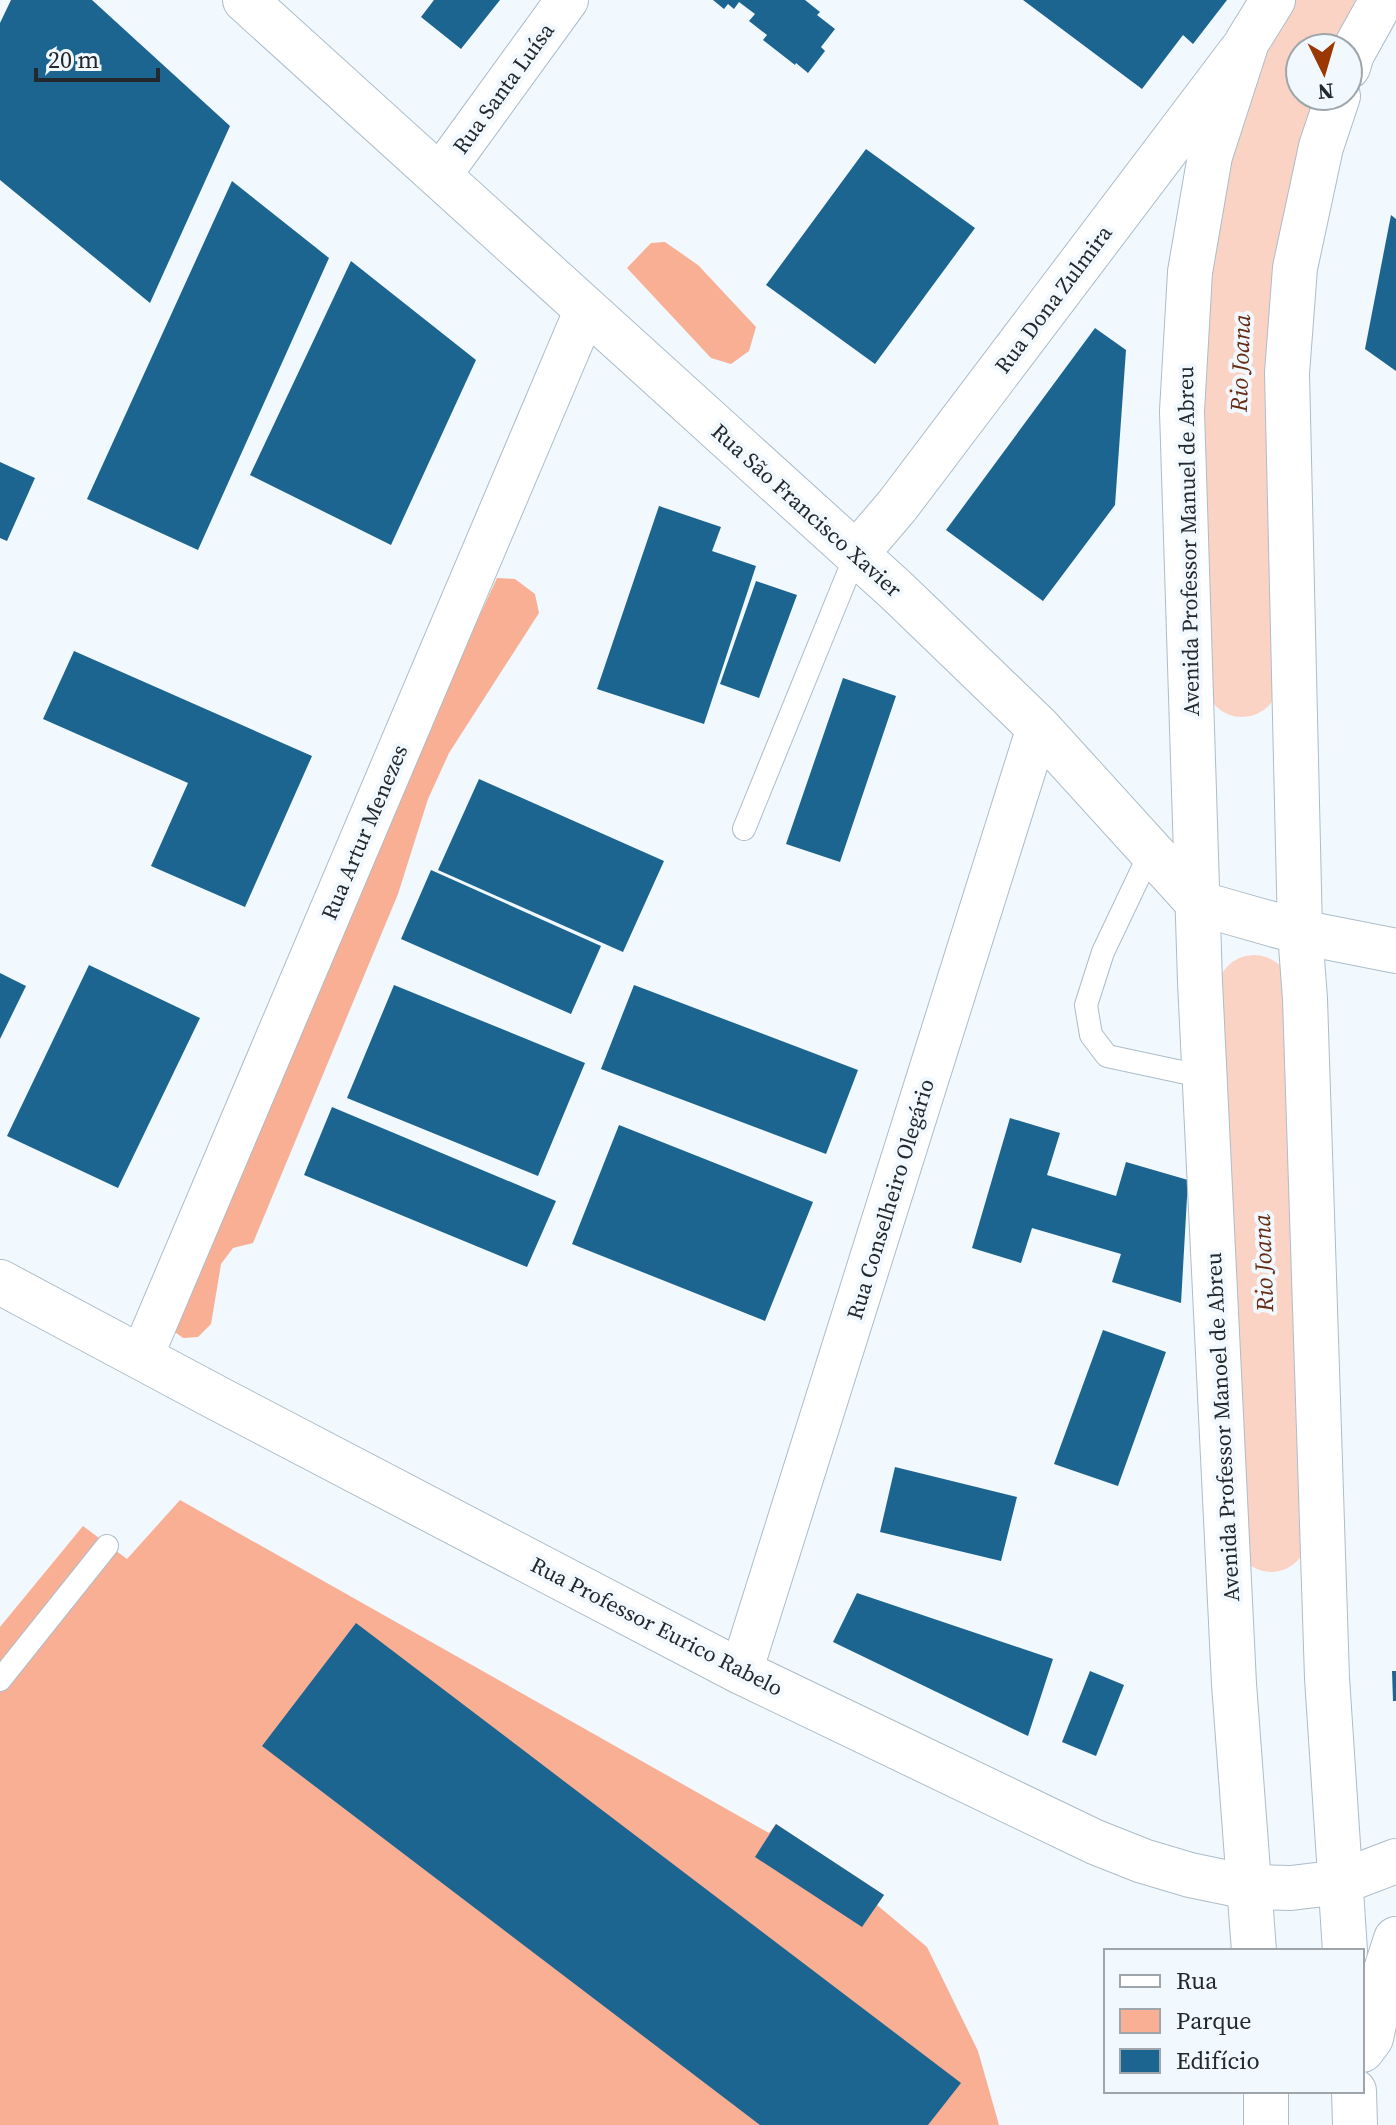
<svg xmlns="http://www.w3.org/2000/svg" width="1396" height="2125" viewBox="0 0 1396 2125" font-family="'Source Serif 4',serif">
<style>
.green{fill:#f8af94}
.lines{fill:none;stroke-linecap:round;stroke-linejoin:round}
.river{stroke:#fad3c4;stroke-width:74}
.building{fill:#1c6590}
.lane-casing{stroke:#acbdca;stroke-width:24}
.street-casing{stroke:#acbdca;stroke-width:44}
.secondary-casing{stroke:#acbdca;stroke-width:46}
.primary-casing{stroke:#acbdca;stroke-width:46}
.lane{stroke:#fff;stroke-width:22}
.street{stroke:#fff;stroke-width:42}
.secondary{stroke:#fff;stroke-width:44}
.primary{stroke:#fff;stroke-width:44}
.labels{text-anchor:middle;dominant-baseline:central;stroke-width:8;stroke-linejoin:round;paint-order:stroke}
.street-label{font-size:22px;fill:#22292e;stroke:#f1f8fe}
.water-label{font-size:24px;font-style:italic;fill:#662c14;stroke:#f1f8fe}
</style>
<rect width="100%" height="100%" fill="#f1f8fe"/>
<!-- green -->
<path class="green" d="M 665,242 L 698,265 L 756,327 L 749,351 L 731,364 L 711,358 L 627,268 L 651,243 Z
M 497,578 L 515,579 L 535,594 L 539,613 L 449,753 L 428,799 L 398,894 L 253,1243 L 233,1248 L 221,1264 L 211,1324 L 198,1337 L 183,1338 L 164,1324 L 160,1308 Z
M 180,1500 L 769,1833 L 776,1824 L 884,1895 L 877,1905 L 927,1947 L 978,2051 L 999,2125 L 0,2125 L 0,1627 L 83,1526 L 127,1559 Z"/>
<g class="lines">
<!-- river -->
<path class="river" d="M 1303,48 L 1326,0
M 1242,680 L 1236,370 L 1244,269 L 1271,121 L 1300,56
M 1254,992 L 1271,1535"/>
</g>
<!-- building -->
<path class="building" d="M 11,0 L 92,0 L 230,126 L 150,303 L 0,180 L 0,23 Z
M 434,0 L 500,0 L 461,49 L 421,17 Z
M 713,0 L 805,0 L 820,12 L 817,15 L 835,29 L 821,47 L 825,51 L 808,73 L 796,63 L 795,65 L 763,40 L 767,35 L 749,21 L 755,14 L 739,2 L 734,9 L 728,4 L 724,9 Z
M 1023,0 L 1227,0 L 1193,44 L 1183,35 L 1142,89 Z
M 866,149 L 975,228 L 875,364 L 766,285 Z
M 232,181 L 329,258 L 198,550 L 87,499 Z
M 1391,215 L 1396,219 L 1396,371 L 1365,349 Z
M 351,261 L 476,360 L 391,545 L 250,475 Z
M 1095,328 L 1126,350 L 1115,505 L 1043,601 L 946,530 Z
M 0,462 L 35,478 L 7,541 L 0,538 Z
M 659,506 L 721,527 L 712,551 L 756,566 L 704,724 L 597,689 Z
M 756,581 L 797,595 L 759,698 L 720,684 Z
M 74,651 L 312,756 L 245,907 L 151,866 L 188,783 L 43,719 Z
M 843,678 L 896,696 L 840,862 L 786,844 Z
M 479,779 L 664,861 L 623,952 L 438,870 Z
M 431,870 L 601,946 L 571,1014 L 401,939 Z
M 89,965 L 200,1018 L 118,1188 L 7,1136 Z
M 0,973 L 26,986 L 0,1039 Z
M 394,985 L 585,1063 L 538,1176 L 347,1098 Z
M 634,985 L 858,1070 L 826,1154 L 601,1069 Z
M 332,1107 L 556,1201 L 527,1267 L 304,1175 Z
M 1010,1118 L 1060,1133 L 1047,1175 L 1116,1196 L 1126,1162 L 1188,1180 L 1181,1303 L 1112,1282 L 1121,1254 L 1032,1228 L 1021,1263 L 972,1248 Z
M 619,1125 L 813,1202 L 765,1321 L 572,1244 Z
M 1103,1330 L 1166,1352 L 1118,1486 L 1054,1464 Z
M 895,1467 L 1017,1497 L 1001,1561 L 880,1532 Z
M 857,1593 L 1053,1659 L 1028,1736 L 833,1642 Z
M 356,1623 L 961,2083 L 928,2125 L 760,2125 L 262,1746 Z
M 1090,1671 L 1124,1685 L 1096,1756 L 1062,1742 Z
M 1392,1671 L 1396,1671 L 1396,1701 L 1393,1701 Z
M 776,1824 L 884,1895 L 862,1927 L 755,1857 Z"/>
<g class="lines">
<!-- lane casing -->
<g class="lane-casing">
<path id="lane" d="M 744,829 L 856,554
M 1151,851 L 1103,952 L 1086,1005 L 1091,1035 L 1107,1056 L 1205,1077
M 0,1680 L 107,1546"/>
</g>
<!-- street casing -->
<g class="street-casing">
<path id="street" d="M 440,175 L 567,0
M 142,1356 L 586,309
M 741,1672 L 1038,727"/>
</g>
<!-- secondary casing -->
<g class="secondary-casing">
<path id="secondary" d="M 245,0 L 897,591 L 1038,727 L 1198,903 L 1300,932 L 1396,951
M 856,554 L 897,506 L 1241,51
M 0,1282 L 217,1398 L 741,1672 L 1095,1842 L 1143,1861 L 1190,1875 L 1248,1887 L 1291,1888 L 1341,1882"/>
</g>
<!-- primary casing -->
<g class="primary-casing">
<path id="primary" d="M 1348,67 L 1352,54 L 1382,0
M 1338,96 L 1321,147 L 1295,268 L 1287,373 L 1300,932 L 1305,999 L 1327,1678 L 1345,1951
M 1341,1882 L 1396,1861
M 1254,1951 L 1234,1684 L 1200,982 L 1182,411 L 1190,272 L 1210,156 L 1247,42 L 1273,0
M 1362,2050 L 1371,2038 L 1385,1973 L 1396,1939
M 1266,2091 L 1266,2125
M 1354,2091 L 1355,2125"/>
</g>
<!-- lane -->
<use href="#lane" class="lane"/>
<!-- street -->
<use href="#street" class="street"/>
<!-- secondary -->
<use href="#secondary" class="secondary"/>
<!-- primary -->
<use href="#primary" class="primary"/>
</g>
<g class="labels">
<!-- street labels -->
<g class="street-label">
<text transform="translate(503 88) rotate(-54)">Rua Santa Luísa</text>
<text transform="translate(1053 299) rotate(-53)">Rua Dona Zulmira</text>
<text transform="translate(807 510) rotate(42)">Rua São Francisco Xavier</text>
<text transform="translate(1188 541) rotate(-91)">Avenida Professor Manuel de Abreu</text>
<text transform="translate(364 832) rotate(-67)">Rua Artur Menezes</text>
<text transform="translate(890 1199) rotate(-73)">Rua Conselheiro Olegário</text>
<text transform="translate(1222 1427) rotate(-93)">Avenida Professor Manoel de Abreu</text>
<text transform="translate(657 1626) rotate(27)">Rua Professor Eurico Rabelo</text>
</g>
<!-- water labels -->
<g class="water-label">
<text transform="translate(1240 363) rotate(-88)">Rio Joana</text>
<text transform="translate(1263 1263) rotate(-92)">Rio Joana</text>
</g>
</g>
<!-- legend -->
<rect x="1104" y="1949" width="260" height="144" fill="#f1f8fe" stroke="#9ea5ab" stroke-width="2"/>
<rect x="1120" y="1975" width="40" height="12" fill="#ffffff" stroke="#9ea5ab" stroke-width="2"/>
<text x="1176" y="1989" font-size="24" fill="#22292e">Rua</text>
<rect x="1120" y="2009" width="40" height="24" fill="#f8af94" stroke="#9ea5ab" stroke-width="2"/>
<text x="1176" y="2029" font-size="24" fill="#22292e">Parque</text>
<rect x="1120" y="2049" width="40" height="24" fill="#1c6590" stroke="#9ea5ab" stroke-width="2"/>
<text x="1176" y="2069" font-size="24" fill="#22292e">Edifício</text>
<!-- north arrow -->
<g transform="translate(1324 72) rotate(175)"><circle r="38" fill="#f1f8fe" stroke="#9ea5ab" stroke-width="2"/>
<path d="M0-6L14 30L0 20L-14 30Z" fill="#9b3701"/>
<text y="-12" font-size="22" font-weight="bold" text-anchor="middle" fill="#22292e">N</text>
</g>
<!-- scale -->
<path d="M36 68v12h122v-12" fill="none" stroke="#22292e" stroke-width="4"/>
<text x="48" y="68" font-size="24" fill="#22292e" stroke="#f1f8fe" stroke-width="6" paint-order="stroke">20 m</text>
</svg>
